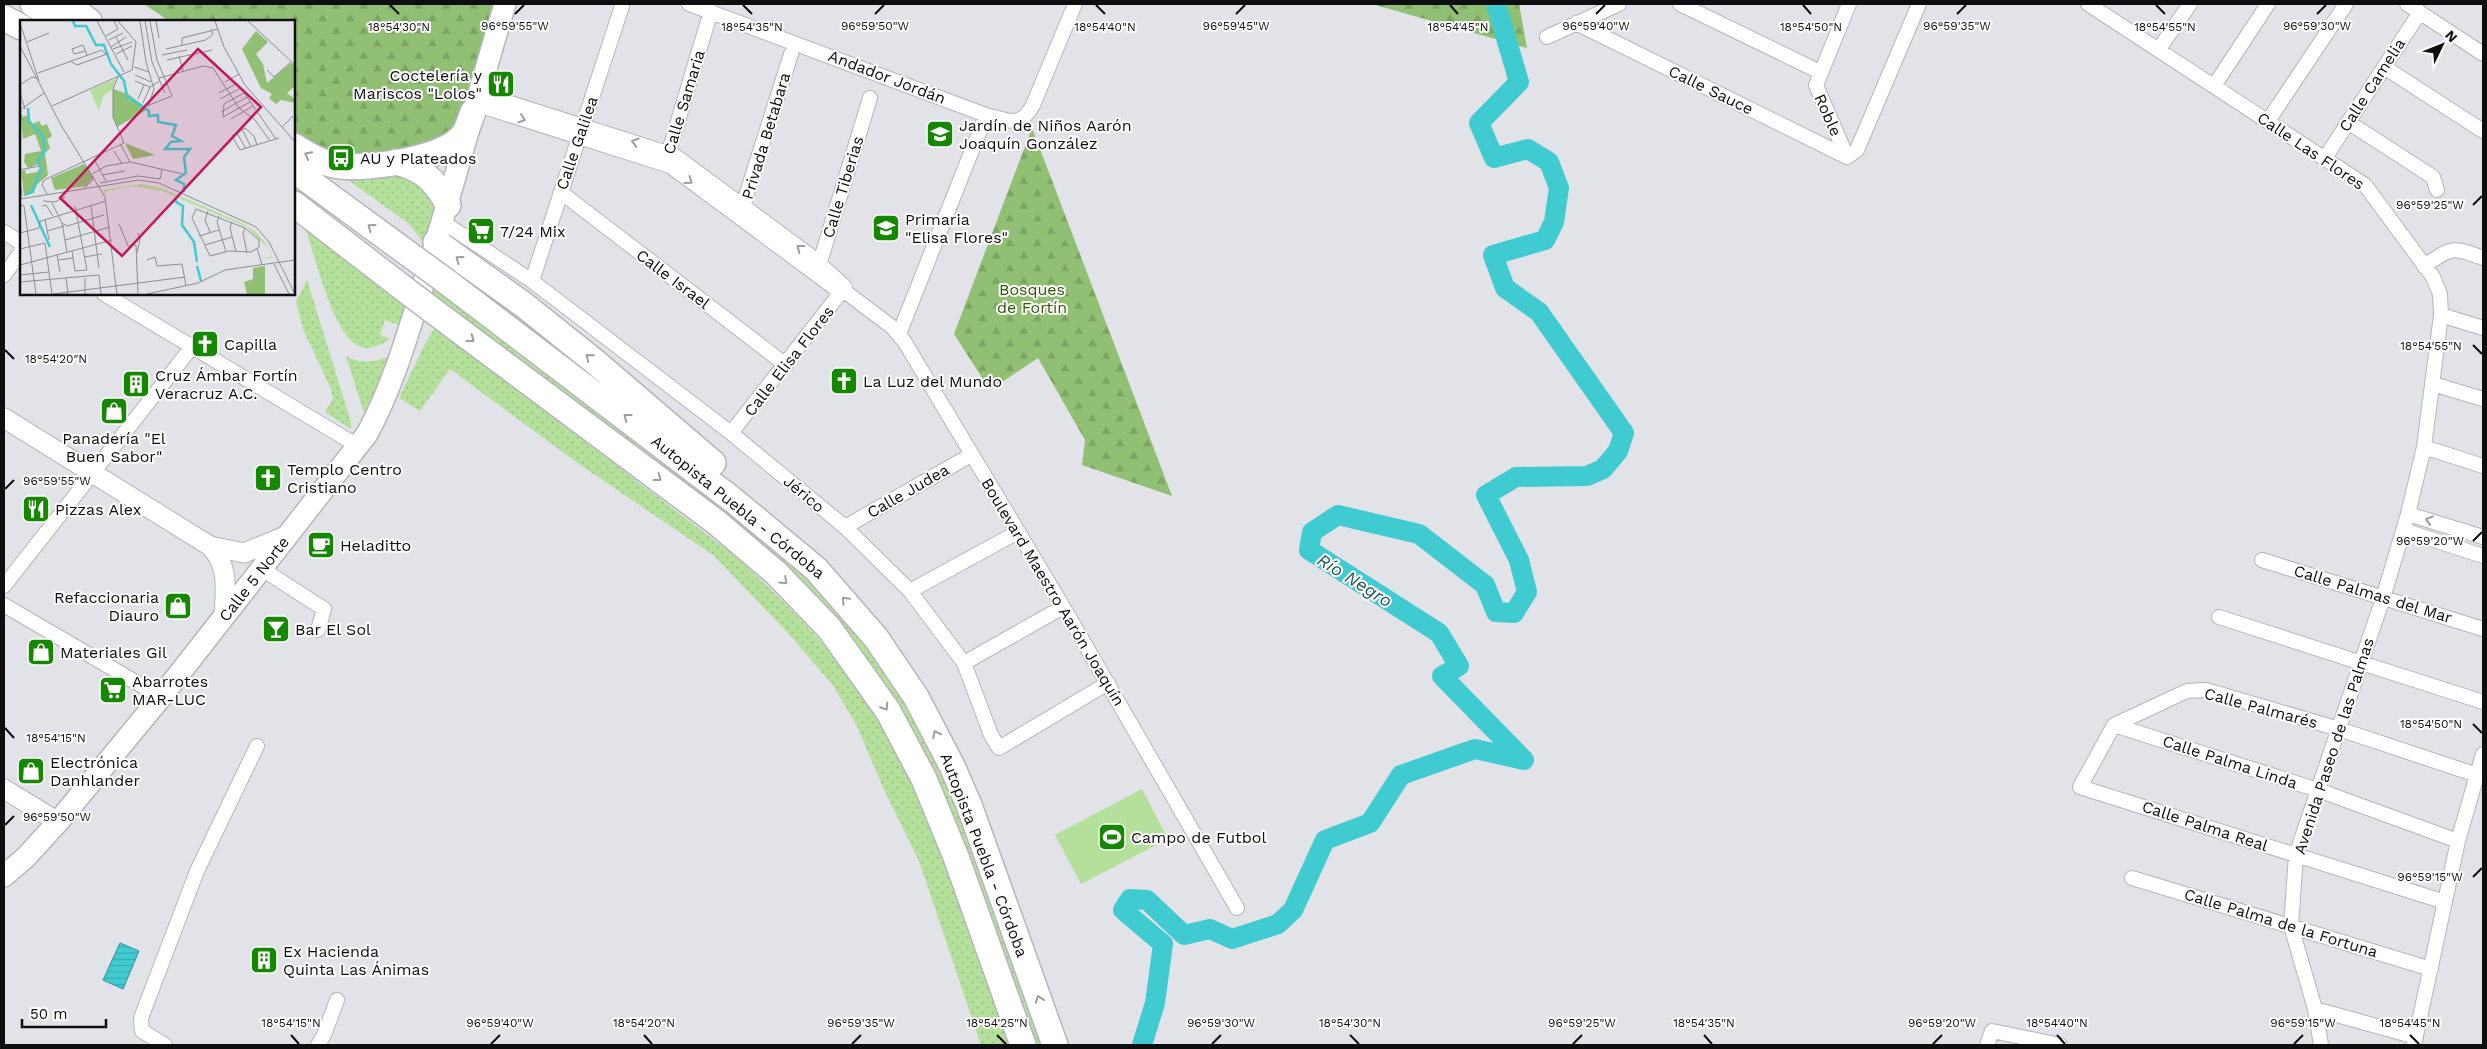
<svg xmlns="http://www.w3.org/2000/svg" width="2487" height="1049" viewBox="0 0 2487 1049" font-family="'Work Sans',sans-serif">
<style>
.grass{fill:url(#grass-dots)}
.forest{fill:url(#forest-firs)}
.pitch{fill:#b5e09c}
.water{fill:url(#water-rules);stroke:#319297}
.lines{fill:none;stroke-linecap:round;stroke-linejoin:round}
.river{stroke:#40cbd1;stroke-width:20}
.street-casing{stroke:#b5b5bc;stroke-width:16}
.secondary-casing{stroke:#b5b5bc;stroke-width:21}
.primary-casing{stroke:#b5b5bc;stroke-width:24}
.highway-casing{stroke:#b5b5bc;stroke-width:28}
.street{stroke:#fff;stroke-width:14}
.secondary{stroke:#fff;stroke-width:19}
.primary{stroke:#fff;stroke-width:21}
.highway{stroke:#fff;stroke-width:25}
.highway-bridge-casing{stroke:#b5b5bc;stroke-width:28;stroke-linecap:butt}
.highway-bridge{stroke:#fff;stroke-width:25}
.oneway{stroke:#9f9e9f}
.ticks{fill:none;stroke:#0e0d10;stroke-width:2}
.labels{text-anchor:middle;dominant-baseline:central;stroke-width:4;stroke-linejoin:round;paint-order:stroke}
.poi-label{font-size:16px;fill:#0e0d10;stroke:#fff;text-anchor:start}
.street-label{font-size:16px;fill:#0e0d10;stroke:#fff}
.park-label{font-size:16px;fill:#2e5905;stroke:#fff}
.water-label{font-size:18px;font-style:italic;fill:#215a5c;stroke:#fff}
.inset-river{fill:none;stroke:#40cbd1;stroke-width:2.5}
.inset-road{fill:none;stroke:#8d8d92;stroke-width:1}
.view{fill:#c2185b;fill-opacity:0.15;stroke:#c2185b;stroke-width:2.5}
.inset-edge{fill:none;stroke:#0e0d10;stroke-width:2.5}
.ticks-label{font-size:12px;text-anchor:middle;fill:#0e0d10;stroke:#fff;stroke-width:4;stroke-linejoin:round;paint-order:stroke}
</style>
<defs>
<pattern id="grass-dots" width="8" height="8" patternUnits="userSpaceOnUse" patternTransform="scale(1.25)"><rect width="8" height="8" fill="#b5e09c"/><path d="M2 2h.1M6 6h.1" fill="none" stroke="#9abf85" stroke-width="1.8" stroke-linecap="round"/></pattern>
<pattern id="forest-firs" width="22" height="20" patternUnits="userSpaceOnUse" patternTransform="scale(1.25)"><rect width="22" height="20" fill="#91c074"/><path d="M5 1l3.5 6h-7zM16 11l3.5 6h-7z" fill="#7ca463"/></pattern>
<pattern id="water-rules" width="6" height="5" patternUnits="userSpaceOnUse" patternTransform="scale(1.25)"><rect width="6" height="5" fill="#40cbd1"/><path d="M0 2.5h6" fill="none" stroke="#37adb2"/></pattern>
</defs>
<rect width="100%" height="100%" fill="#e2e2e9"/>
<!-- grass -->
<path class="grass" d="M 407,172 L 439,200 L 425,244 L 409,224 L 344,177 Z
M 305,226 L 408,302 L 401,326 L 385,320 L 380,335 L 390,339 C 380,345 369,352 357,345 C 332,331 314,254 305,226 Z
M 447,263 L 457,265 L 683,448 L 445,268 Z
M 307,280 L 351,422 L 351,429 L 325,412 L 333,399 L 331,389 L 303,329 L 296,301 Z
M 431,281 L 781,548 L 869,644 L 936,751 L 1047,1045 L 1030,1045 L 858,652 L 426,296 Z
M 435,327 L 735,556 C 789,606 844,659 881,723 C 939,823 972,937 1011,1045 L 981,1045 L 919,861 L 885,792 L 856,724 L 832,684 L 787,632 L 713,555 L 579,464 L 450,369 L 420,411 L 399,398 L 425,344 Z
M 346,356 C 363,365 373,362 391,356 L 377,392 L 364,413 Z"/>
<!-- forest -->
<path class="forest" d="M 144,4 L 499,4 L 461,121 L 443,142 L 389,152 L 343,155 L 330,153 L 294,133 L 294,21 L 169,21 Z
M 1372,4 L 1519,4 L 1527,48 Z
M 1032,128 L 1172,496 L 1082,465 L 1085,440 L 1038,358 L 990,390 L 954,334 Z"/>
<!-- pitch -->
<path class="pitch" d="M 1142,789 L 1168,839 L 1081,884 L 1055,835 Z"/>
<!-- water -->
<path class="water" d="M 120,943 L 139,951 L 123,989 L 103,980 Z"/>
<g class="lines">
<!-- river -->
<path class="river" d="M 1142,1045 L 1155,1003 L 1163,944 L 1123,910 L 1130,899 L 1147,900 L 1184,935 L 1210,929 L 1232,939 L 1278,924 L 1293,910 L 1325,840 L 1370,823 L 1401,775 L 1475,749 L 1524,760 L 1442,676 L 1459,666 L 1439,633 L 1309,550 L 1312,532 L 1338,515 L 1419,534 L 1485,585 L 1496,612 L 1514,613 L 1527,592 L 1519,560 L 1486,495 L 1516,477 L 1587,476 L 1603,469 L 1618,451 L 1624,433 L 1539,312 L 1505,288 L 1493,255 L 1545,240 L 1554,222 L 1559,188 L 1549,162 L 1528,149 L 1494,158 L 1479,123 L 1519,82 L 1496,4"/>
<!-- street casing -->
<g class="street-casing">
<path id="street" d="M 689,4 L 986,115 C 1008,120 1020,129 1033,105 L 1075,4
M 1680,4 L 1820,72
M 2088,4 L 2365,185 L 2433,277 L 2440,294 L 2441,315 L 2424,447 L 2408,514 L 2383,598 L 2296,855 L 2291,926 L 2315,1009 L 2321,1045
M 2407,4 L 2483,54
M 1576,23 L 1847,157
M 1547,37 L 1619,4
M 2159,49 L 2190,4
M 2384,67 L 2483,131
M 2214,86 L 2268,4
M 479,93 L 674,155 L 812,257 L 844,286
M 475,104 L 670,166 L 836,289 L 841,293 L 847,293 L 892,327 L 904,341 L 1068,615 L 1237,908
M 2268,121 L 2346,4
M 2348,122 L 2433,177 L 2437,190
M 1847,157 L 1857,150 L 1919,4
M 1847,157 L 1816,85 L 1849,4
M 2325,158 L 2420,12
M 666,161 L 711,11
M 560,194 L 567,197 L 786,365
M 743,214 L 745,199 L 791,54
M 443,222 L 532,281 L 731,433 L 845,527 L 910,591 L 964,663 L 991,735 L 999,748 L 1108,683
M 4,232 L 21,243
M 2424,266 C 2453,247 2451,246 2483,258
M 817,272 L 870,98
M 4,275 L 21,252
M 532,281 L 622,6
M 104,294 L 358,446
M 2441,315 L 2483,328
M 899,334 L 986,115
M 2433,384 L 2483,399
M 731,433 L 845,287
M 2424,447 L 2483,466
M 2408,514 L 2483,537
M 845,527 L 971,455
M 2403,530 L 2483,556
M 2262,560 L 2483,629
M 262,569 L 324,609 L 318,630
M 4,586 L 191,348
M 910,591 L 1018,532
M 4,605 L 161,697
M 2219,617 L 2483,702
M 964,663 L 1063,607
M 2114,725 L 2318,790 L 2458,841
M 2132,878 L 2431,969
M 2445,902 L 2080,787 L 2114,725 L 2187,691 L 2206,690 L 2339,729 L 2477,775
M 2315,1009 L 2416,1037
M 165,1045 L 142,1031 L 141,1018 L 197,871 L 257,746
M 318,1045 L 324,1035 L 337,1000
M 1987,1045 L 1992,1031 L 2060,1045
M 2414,1045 L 2458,841 L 2483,754"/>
</g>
<!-- secondary casing -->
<g class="secondary-casing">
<path id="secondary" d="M 4,418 L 210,546 L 244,553 L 288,535
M 210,546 C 230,566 225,591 224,617
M 4,789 L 58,822"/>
</g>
<!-- primary casing -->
<g class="primary-casing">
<path id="primary" d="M 4,876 L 26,857 L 58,822 L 161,697 L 367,434 C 393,386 407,336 423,285 C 452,191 477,97 505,4"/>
</g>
<!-- highway casing -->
<g class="highway-casing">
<path id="highway" d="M 33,4 L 56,21
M 66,4 L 89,21
M 4,18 L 21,27
M 294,146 C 308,155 323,164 340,166 C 369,169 445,160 464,134 C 468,128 470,119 473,112
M 396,162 C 422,169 436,180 448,205
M 294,170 L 410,255
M 294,204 L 399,285
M 436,242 L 524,305 L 594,361 L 713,463
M 447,282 L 733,500 L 816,569 L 876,638 L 916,697 L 952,766 L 969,805 L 1055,1045
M 432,310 L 716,522 L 776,573 L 829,628 L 888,711 L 924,779 L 956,857 L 1023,1045"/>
</g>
<!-- street -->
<use href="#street" class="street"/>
<!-- secondary -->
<use href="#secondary" class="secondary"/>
<!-- primary -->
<use href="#primary" class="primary"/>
<!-- highway -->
<use href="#highway" class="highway"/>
<!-- highway-bridge casing -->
<g class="highway-bridge-casing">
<path id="highway-bridge" d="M 410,255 L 447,282
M 399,285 L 432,310"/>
</g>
<!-- highway-bridge -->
<use href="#highway-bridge" class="highway-bridge"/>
</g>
<!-- one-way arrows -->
<defs><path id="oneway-chevron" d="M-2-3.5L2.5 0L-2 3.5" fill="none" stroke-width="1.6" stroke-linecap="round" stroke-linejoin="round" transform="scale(1.25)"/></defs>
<g class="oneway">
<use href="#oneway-chevron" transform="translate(522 119) rotate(18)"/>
<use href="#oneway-chevron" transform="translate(635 142) rotate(-164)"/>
<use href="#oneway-chevron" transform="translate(308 155) rotate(-152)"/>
<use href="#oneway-chevron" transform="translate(689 181) rotate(36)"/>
<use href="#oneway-chevron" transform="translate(371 227) rotate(-144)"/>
<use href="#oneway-chevron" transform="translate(800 248) rotate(-143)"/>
<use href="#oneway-chevron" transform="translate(459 259) rotate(-144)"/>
<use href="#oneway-chevron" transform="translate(471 339) rotate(37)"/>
<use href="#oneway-chevron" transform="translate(589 357) rotate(-141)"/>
<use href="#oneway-chevron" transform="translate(627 417) rotate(-143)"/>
<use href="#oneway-chevron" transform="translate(658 478) rotate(37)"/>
<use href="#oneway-chevron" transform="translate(2429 520) rotate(-163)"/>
<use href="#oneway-chevron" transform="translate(784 581) rotate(44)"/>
<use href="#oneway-chevron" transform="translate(845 600) rotate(-133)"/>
<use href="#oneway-chevron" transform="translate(885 707) rotate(57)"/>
<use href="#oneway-chevron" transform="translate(936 734) rotate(-117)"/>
<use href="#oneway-chevron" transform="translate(1039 999) rotate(-110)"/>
</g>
<!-- ticks -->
<path class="ticks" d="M 390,5 L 399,14M 743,5 L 752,14M 1096,5 L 1105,14M 1450,5 L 1458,14M 1803,5 L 1811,14M 2156,5 L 2165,14M 515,14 L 524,5M 875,14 L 884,5M 1236,14 L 1245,5M 1596,14 L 1605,5M 1957,14 L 1966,5M 2317,14 L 2326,5M 2473,205 L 2482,196M 2473,345 L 2482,354M 5,350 L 14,359M 5,489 L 14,480M 2473,541 L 2482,532M 2473,724 L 2482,733M 5,728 L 14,738M 5,825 L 14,816M 2473,877 L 2482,868M 291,1035 L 299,1044M 644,1035 L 652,1044M 997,1035 L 1006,1044M 1350,1035 L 1359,1044M 1704,1035 L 1712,1044M 2057,1035 L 2065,1044M 2410,1035 L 2419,1044M 491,1044 L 500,1035M 852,1044 L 861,1035M 1212,1044 L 1221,1035M 1573,1044 L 1582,1035M 1933,1044 L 1942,1035M 2294,1044 L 2303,1035"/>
<!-- icons -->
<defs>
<g id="restaurant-square" transform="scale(1.4375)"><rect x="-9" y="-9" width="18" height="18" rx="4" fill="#168700" stroke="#fff"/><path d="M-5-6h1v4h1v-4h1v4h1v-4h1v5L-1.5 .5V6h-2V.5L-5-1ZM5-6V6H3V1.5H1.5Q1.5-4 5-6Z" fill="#fff"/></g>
<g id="school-square" transform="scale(1.4375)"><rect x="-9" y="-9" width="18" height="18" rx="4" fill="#168700" stroke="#fff"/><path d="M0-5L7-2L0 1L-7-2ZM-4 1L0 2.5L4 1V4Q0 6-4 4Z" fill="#fff"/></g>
<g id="bus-square" transform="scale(1.4375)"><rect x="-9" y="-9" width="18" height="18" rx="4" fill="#168700" stroke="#fff"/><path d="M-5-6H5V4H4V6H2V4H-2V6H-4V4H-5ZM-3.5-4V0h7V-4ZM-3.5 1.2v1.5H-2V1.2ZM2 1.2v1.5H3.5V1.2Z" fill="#fff"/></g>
<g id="supermarket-square" transform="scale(1.4375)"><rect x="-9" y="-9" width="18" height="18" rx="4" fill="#168700" stroke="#fff"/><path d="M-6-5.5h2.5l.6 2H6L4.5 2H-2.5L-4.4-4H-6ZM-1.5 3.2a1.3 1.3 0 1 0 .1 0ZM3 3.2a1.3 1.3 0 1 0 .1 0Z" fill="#fff"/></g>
<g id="church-square" transform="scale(1.4375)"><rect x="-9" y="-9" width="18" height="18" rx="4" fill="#168700" stroke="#fff"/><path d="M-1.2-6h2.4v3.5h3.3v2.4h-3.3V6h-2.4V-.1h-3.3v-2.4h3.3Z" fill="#fff"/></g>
<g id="building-square" transform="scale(1.4375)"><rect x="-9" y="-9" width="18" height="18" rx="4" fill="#168700" stroke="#fff"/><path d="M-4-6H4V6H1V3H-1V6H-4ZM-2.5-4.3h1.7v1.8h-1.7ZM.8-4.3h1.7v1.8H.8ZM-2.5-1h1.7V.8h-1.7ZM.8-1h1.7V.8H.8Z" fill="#fff"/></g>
<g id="shop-square" transform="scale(1.4375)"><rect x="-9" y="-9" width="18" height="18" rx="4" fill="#168700" stroke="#fff"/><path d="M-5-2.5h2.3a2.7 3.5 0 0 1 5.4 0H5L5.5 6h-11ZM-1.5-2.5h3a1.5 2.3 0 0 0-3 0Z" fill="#fff"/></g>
<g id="cafe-square" transform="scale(1.4375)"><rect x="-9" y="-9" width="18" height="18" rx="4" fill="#168700" stroke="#fff"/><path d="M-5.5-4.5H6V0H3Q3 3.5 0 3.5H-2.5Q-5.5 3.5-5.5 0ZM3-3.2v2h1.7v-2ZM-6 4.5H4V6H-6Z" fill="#fff"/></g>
<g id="bar-square" transform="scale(1.4375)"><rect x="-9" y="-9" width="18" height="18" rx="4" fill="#168700" stroke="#fff"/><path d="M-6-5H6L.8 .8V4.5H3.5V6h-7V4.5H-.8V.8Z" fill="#fff"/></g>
<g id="stadium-square" transform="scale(1.4375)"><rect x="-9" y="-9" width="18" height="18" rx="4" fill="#168700" stroke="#fff"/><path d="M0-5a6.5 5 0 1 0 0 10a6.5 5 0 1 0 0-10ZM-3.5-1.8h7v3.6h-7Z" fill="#fff"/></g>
</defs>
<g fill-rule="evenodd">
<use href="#restaurant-square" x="501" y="84"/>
<use href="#school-square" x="940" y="134"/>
<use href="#bus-square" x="341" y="158"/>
<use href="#school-square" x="886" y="228"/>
<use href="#supermarket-square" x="481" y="231"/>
<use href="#church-square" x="205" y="344"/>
<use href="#church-square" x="844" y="381"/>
<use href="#building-square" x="136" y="384"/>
<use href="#shop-square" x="114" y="411"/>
<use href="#church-square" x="268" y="478"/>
<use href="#restaurant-square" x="36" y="509"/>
<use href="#cafe-square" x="321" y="545"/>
<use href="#shop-square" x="178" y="606"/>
<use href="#bar-square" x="276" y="629"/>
<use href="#shop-square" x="41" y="652"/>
<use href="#supermarket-square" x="113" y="690"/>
<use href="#shop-square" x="31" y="771"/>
<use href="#stadium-square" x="1112" y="837"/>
<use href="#building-square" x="264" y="960"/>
</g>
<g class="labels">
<!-- poi labels -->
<g class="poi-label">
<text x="482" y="75" text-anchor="end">Coctelería y<tspan x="482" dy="18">Mariscos "Lolos"</tspan></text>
<text x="959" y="125">Jardín de Niños Aarón<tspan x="959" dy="18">Joaquín González</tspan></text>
<text x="360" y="158">AU y Plateados</text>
<text x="905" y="219">Primaria<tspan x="905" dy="18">"Elisa Flores"</tspan></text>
<text x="500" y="231">7/24 Mix</text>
<text x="224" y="344">Capilla</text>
<text x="155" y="375">Cruz Ámbar Fortín<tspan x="155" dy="18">Veracruz A.C.</tspan></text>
<text x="863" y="381">La Luz del Mundo</text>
<text x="114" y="438" text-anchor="middle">Panadería "El<tspan x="114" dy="18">Buen Sabor"</tspan></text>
<text x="287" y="469">Templo Centro<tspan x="287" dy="18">Cristiano</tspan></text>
<text x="55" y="509">Pizzas Alex</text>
<text x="340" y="545">Heladitto</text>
<text x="159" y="597" text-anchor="end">Refaccionaria<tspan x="159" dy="18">Diauro</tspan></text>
<text x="295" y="629">Bar El Sol</text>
<text x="60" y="652">Materiales Gil</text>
<text x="132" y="681">Abarrotes<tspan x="132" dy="18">MAR-LUC</tspan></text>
<text x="50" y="762">Electrónica<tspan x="50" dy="18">Danhlander</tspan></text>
<text x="1131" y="837">Campo de Futbol</text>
<text x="283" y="951">Ex Hacienda<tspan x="283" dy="18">Quinta Las Ánimas</tspan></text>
</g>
<!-- street labels -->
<g class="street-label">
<text transform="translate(887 77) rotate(21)">Andador Jordán</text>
<text transform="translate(2372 85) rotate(-57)">Calle Camelia</text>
<text transform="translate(1711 90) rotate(26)">Calle Sauce</text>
<text transform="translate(684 102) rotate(-73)">Calle Samaria</text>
<text transform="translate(1828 115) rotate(66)">Roble</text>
<text transform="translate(766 136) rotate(-73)">Privada Betabara</text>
<text transform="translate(577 143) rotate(-71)">Calle Galilea</text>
<text transform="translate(2311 151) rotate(34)">Calle Las Flores</text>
<text transform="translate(843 187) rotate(-73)">Calle Tiberias</text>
<text transform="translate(673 279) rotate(37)">Calle Israel</text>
<text transform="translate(789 361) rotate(-52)">Calle Elisa Flores</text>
<text transform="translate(908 491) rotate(-30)">Calle Judea</text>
<text transform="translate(804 494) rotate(40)">Jérico</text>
<text transform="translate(738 507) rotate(39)">Autopista Puebla - Córdoba</text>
<text transform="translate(254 579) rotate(-52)">Calle 5 Norte</text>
<text transform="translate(1053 592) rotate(59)">Boulevard Maestro Aarón Joaquín</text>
<text transform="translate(2373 594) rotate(17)">Calle Palmas del Mar</text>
<text transform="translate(2261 708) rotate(15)">Calle Palmarés</text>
<text transform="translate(2334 746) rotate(-72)">Avenida Paseo de las Palmas</text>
<text transform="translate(2230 762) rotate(18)">Calle Palma Linda</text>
<text transform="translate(2205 826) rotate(18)">Calle Palma Real</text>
<text transform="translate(984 855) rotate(69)">Autopista Puebla - Córdoba</text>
<text transform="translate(2281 923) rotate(17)">Calle Palma de la Fortuna</text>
</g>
<!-- park labels -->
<g class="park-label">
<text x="1032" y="289">Bosques<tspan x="1032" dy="18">de Fortín</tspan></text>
</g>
<!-- water labels -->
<g class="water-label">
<text transform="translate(1355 580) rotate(32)">Río Negro</text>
</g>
</g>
<!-- overview -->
<g transform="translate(20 20)">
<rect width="275" height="275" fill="#e2e2e9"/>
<path d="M 122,164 L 144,169 L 224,204 L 236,212 L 243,220 L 253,238 L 241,239 L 251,237 L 248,229 L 227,207 L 142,171 L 113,166 L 87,171 L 86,176 L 83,170 Z" fill="#b5e09c"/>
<path d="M 236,11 L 248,22 L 236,34 L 243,44 L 247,63 L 271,43 L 275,46 L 275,66 L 267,73 L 275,79 L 275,83 L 261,80 L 256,84 L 249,78 L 252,74 L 241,68 L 222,29 ZM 93,69 L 108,74 L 128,89 L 97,107 L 93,97 ZM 0,91 L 3,97 L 8,95 L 12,104 L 19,101 L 22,106 L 27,104 L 32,116 L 27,119 L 30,128 L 25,133 L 28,155 L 14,167 L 14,173 L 4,176 L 1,151 L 5,150 L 6,154 L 17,152 L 20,148 L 19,144 L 8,148 L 4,142 L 5,134 L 21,131 L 15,114 L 3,119 ZM 105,123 L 135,135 L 113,139 ZM 64,144 L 73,157 L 67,166 L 35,170 L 31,158 ZM 245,246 L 245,274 L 227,274 L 224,262 L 233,259 L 233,248 Z" fill="#91c074"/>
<path d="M 97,58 L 92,70 L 83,76 L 79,91 L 70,70 Z" fill="#b5e09c"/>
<path class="inset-river" d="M 53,1 L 55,6 L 66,6 L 76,25 L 84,25 L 91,44 L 104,61 L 107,76 L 129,91 L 129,96 L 138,95 L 138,102 L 156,105 L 152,116 L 161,121 L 151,122 L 145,129 L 170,129 L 164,137 L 166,153 L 156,160 L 164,164 L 164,172M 5,175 L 13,171 L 21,149 L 18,141 L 25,130 L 23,117 L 9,101 L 8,88M 156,178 L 156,182 L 163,186 L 162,205 L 174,222 L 177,242M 11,185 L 30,227M 177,246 L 181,261"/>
<path class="inset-road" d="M 77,1 L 104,52M 120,1 L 126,42 L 134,69 L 128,87M 125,1 L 132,42 L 145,73M 130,1 L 137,40 L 152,76M 136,1 L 139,18M 195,1 L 204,27 L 225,65 L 275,122M 228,1 L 275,45M 0,3 L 19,61M 86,16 L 98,9 L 94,1M 96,17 L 108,40M 89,20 L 103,13M 7,22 L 29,13M 162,25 L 162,18 L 198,9M 0,26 L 41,105 L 85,177 L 94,250M 91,27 L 106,17M 93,29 L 112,22M 146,29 L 186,20 L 193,14 L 191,9M 65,31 L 54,34 L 52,29 L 63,25 L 67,35M 96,34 L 112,26M 142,35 L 167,30M 159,36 L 163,51M 147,40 L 192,30M 50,41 L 57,45 L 87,34M 114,47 L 129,52M 247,50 L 254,57 L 271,42M 18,53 L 82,30 L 86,35M 115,55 L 131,62M 139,58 L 183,46 L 193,48 L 219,88 L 235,100 L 250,121M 115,61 L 130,67 L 140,61M 205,62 L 219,54M 0,73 L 5,89M 199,73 L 218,63M 224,73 L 204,84 L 203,97 L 230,82M 1,74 L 0,65 L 12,57 L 16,58M 118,79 L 124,65M 200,79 L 221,68 L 256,119M 123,83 L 130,67M 129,85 L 152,76M 32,86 L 112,50 L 116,22 L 98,1M 0,90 L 24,73M 201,92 L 227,77M 211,99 L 233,86M 262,107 L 273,96M 222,109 L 231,127M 217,113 L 226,129M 101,125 L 110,142M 237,125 L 234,116 L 225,108 L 212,116 L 220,130 L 259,118M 94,131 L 102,144M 75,141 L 86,161M 0,150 L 19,146M 72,154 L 86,146 L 110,142 L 163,154M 82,155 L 105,151M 0,161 L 2,176M 80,163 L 118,156 L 140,159 L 142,149M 64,168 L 72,161 L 73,156M 27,174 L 22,165 L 24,160 L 104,123 L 93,97 L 93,69 L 98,57M 0,179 L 119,160 L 139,163 L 236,207 L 249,222 L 275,274M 23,181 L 35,182 L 45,177M 32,183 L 42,203 L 47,232M 0,184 L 4,186 L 16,274M 22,186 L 26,185 L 33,196M 71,186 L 79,248M 176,189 L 225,208 L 239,220 L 239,227 L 231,232 L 209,231 L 190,236 L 172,198 ZM 188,191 L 185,200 L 190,212M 199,196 L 197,202 L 206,232M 25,199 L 29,220M 18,202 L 86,181M 212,202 L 210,208 L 216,232M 42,203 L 47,206 L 84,195M 99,204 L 108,226 L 116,225 L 118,274M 225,208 L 223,213 L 227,233M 27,211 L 44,206M 0,213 L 19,208 L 20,201M 179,216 L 199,210M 45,220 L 90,207M 185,225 L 212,217M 237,228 L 242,245M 0,229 L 25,223 L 32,274M 52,231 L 55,251 L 67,250 L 55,186M 117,233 L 120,219 L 118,213M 37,235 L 40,252M 64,237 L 82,234M 38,240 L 53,238M 127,240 L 135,237 L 137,246 L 162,244 L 166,266M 254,244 L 269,274M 0,245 L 92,220M 94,251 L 97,274M 0,255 L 29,252M 46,258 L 48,274M 65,258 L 65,274M 0,262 L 79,255 L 81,274M 33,274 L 165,257M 127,274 L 178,263 L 205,250 L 275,240"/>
<path class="view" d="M 178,29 L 241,87 L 102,236 L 40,178 Z"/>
<rect width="275" height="275" class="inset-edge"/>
</g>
<g class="ticks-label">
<text x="515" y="30">96°59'55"W</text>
<text x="875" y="30">96°59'50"W</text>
<text x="1236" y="30">96°59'45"W</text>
<text x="1596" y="30">96°59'40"W</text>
<text x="1957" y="30">96°59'35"W</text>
<text x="2317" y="30">96°59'30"W</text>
<text x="399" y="31">18°54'30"N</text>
<text x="752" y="31">18°54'35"N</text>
<text x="1105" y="31">18°54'40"N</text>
<text x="1458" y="31">18°54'45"N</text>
<text x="2165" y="31">18°54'55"N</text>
<text x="1811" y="31">18°54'50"N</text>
<text x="2430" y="209">96°59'25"W</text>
<text x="2431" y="350">18°54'55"N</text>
<text x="56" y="363">18°54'20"N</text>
<text x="57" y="485">96°59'55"W</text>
<text x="2430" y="545">96°59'20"W</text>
<text x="2431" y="728">18°54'50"N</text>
<text x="56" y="742">18°54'15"N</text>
<text x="57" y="821">96°59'50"W</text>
<text x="2430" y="881">96°59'15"W</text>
<text x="291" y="1027">18°54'15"N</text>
<text x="644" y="1027">18°54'20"N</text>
<text x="997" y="1027">18°54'25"N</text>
<text x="1350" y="1027">18°54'30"N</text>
<text x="1704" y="1027">18°54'35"N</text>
<text x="2057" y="1027">18°54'40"N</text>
<text x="2410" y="1027">18°54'45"N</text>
<text x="500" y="1027">96°59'40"W</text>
<text x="861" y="1027">96°59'35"W</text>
<text x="1221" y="1027">96°59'30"W</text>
<text x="1582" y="1027">96°59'25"W</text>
<text x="1942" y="1027">96°59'20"W</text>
<text x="2303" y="1027">96°59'15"W</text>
</g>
<!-- border -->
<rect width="2487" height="1049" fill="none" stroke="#0e0d10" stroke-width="10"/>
<!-- north arrow -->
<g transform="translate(2442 45) rotate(47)" stroke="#ffffff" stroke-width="4" paint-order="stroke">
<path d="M0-4L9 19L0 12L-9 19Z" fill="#0e0d10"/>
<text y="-8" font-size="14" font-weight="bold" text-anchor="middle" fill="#0e0d10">N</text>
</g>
<!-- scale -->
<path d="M22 1019v8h84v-8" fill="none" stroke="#0e0d10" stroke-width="2.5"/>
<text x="30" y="1019" font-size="15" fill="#0e0d10" stroke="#ffffff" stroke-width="4" paint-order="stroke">50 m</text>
</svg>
